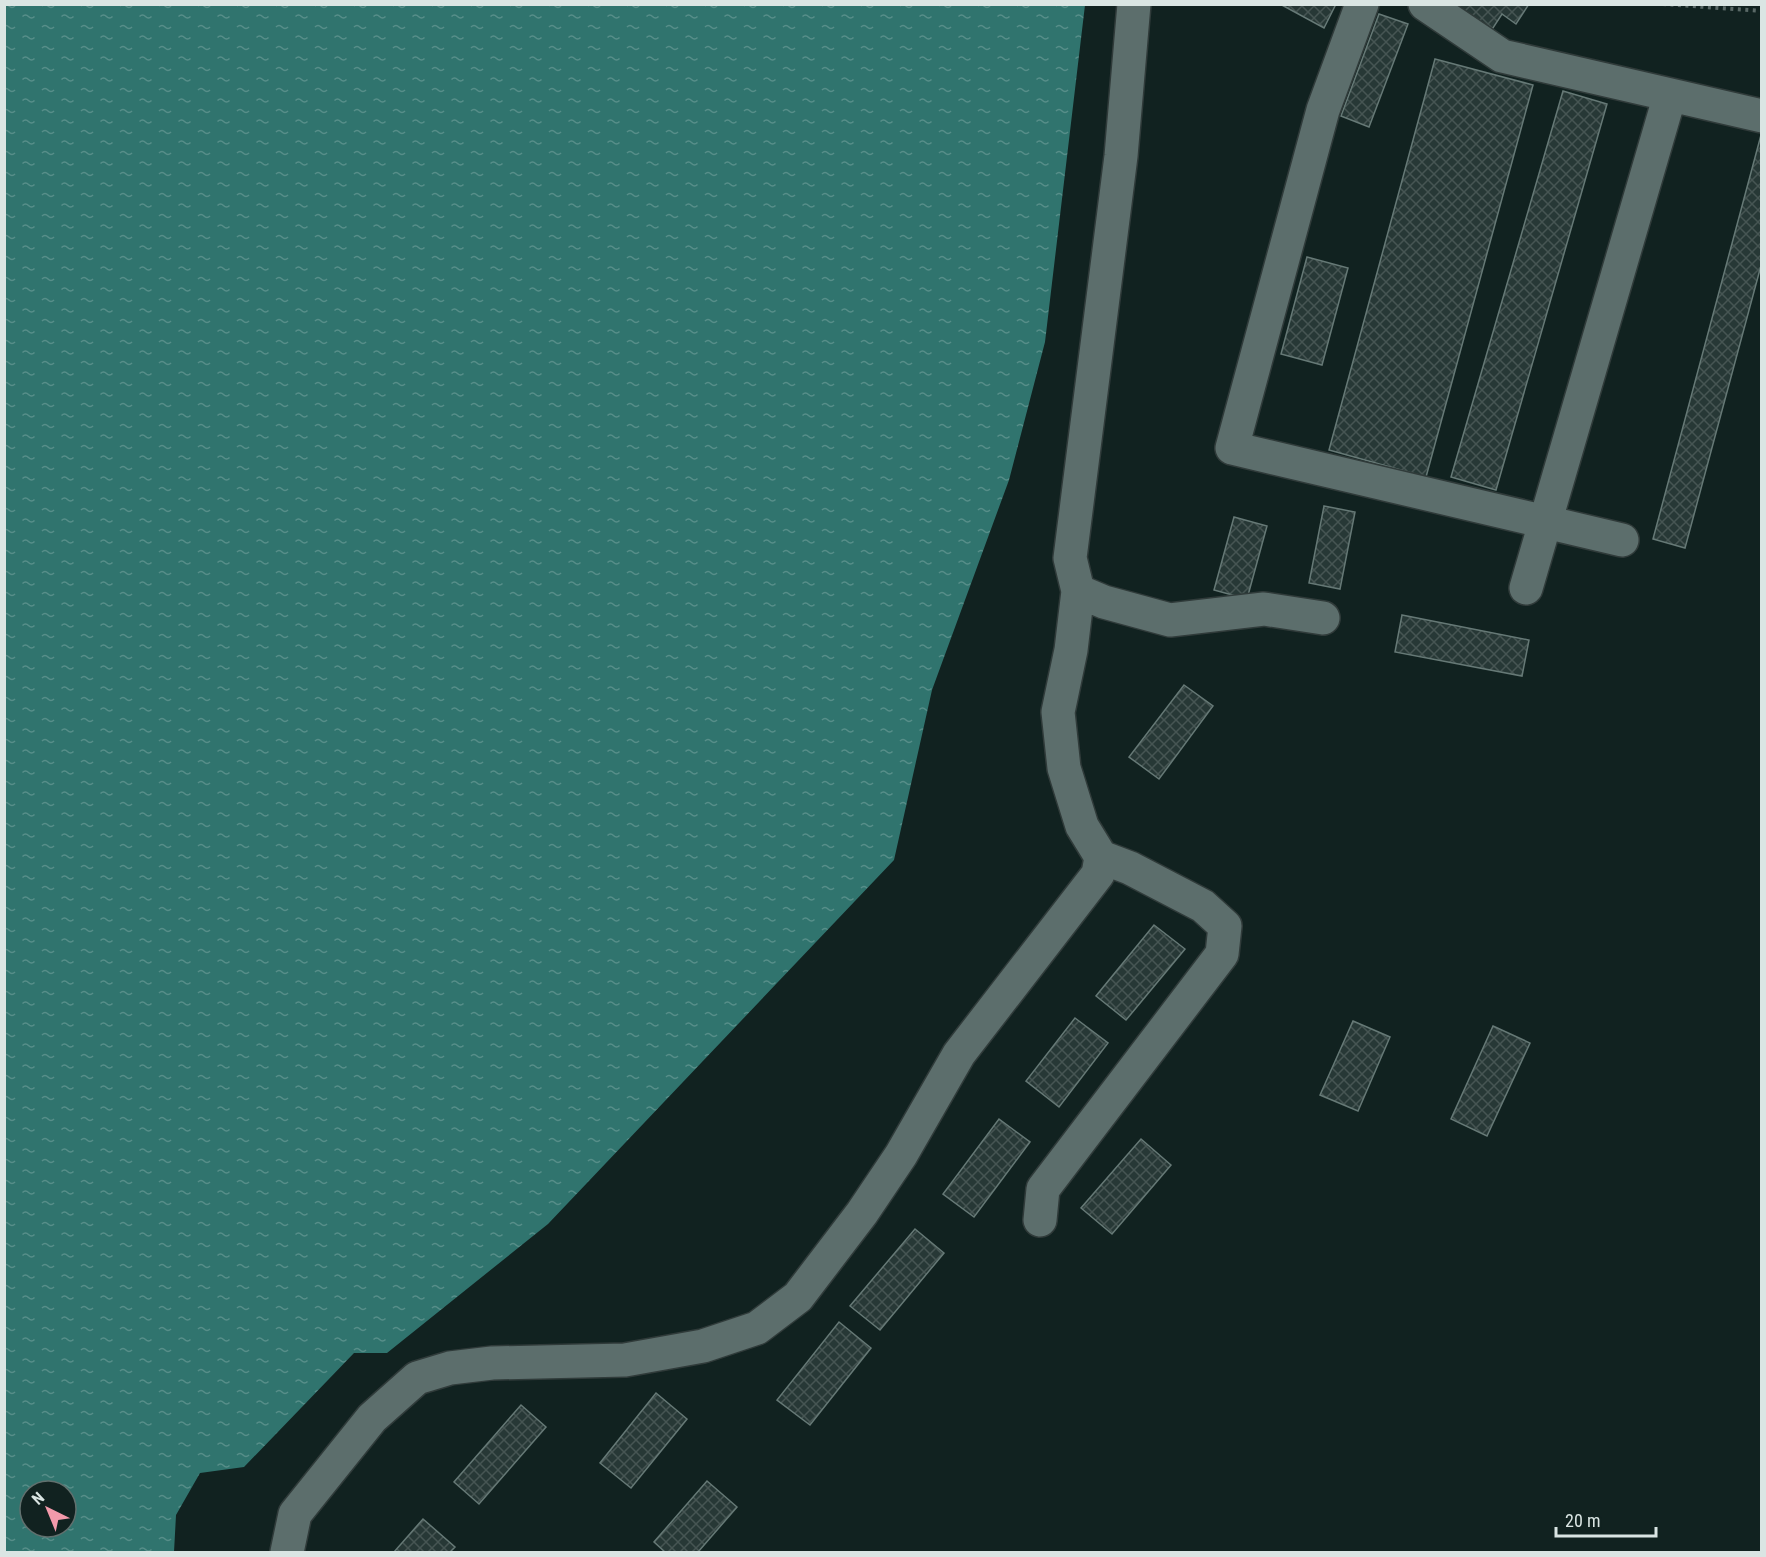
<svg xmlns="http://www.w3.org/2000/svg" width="1766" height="1557" viewBox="0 0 1766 1557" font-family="'Roboto Condensed',sans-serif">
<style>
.water{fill:url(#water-ripples);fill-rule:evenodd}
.building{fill:url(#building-cross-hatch);stroke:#667976;stroke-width:1.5}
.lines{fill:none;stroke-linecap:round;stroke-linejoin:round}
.minor-casing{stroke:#303b3a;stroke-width:36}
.path{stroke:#596866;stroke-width:4;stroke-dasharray:3 4.5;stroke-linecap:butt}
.minor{stroke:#5c6e6c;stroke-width:33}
</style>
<defs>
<pattern id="water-ripples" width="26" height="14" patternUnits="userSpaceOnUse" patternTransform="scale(1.5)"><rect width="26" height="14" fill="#30746e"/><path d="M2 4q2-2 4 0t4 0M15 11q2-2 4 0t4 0" fill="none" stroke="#578e89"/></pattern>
<pattern id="building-cross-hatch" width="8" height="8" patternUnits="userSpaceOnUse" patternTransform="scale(1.5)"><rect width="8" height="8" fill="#273836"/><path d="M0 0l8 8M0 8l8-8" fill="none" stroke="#465553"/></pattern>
</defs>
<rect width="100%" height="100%" fill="#112220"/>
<!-- water -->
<path class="water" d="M 5,4 L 1085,5 L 1045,342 L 1009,480 L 932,690 L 894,860 L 548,1224 L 387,1353 L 354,1353 L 244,1467 L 200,1473 L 176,1515 L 174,1552 L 5,1552 ZM 30,1491 L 66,1491 L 66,1527 L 30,1527 Z"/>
<!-- building -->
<path class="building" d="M 1280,4 L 1336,4 L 1324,28 Z
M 1453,4 L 1529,4 L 1516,24 L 1502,14 L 1491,31 Z
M 1379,14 L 1408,24 L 1369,127 L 1341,116 Z
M 1435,59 L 1533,85 L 1426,477 L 1329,450 Z
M 1563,91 L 1607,104 L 1496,490 L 1451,477 Z
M 1761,135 L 1762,262 L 1685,548 L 1653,539 Z
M 1307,257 L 1348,268 L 1322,365 L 1281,354 Z
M 1324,506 L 1355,512 L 1340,589 L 1309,583 Z
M 1234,517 L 1267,526 L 1247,599 L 1214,590 Z
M 1402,615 L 1529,640 L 1522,676 L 1395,652 Z
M 1184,685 L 1213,706 L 1159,779 L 1129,757 Z
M 1154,925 L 1185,949 L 1126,1020 L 1096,996 Z
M 1075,1018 L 1108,1043 L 1059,1107 L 1026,1081 Z
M 1353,1021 L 1390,1037 L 1358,1111 L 1320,1095 Z
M 1493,1026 L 1530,1043 L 1487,1136 L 1451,1119 Z
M 999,1119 L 1030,1142 L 974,1217 L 943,1194 Z
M 1141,1139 L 1171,1165 L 1112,1234 L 1081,1208 Z
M 915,1229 L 944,1253 L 880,1330 L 850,1306 Z
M 839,1322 L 871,1348 L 810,1425 L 777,1400 Z
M 656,1393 L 687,1419 L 631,1488 L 600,1463 Z
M 521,1405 L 546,1427 L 479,1504 L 454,1482 Z
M 707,1481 L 737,1507 L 698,1552 L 665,1552 L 654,1542 Z
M 423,1519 L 455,1547 L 450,1552 L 394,1552 Z"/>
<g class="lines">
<!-- minor casing -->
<g class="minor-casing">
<path id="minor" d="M 1362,4 L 1323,110 L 1232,448 L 1622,540
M 1425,4 L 1502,56 L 1762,116
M 1526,588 L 1670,95
M 1078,591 L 1104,602 L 1170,620 L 1264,609 L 1323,618
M 1040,1220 L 1043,1189 L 1222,954 L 1225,926 L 1203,906 L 1130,868 L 1101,857 L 1082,826 L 1064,768 L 1058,712 L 1071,650 L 1078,591 L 1070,558 L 1121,156 L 1134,4
M 287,1552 L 295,1514 L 372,1418 L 417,1378 L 450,1368 L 492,1363 L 625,1360 L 703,1346 L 757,1328 L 798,1297 L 862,1213 L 901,1155 L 959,1054 L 1098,874 L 1101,857"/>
</g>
<!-- path -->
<path class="path" d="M 1663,4 L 1762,11"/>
<!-- minor -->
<use href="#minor" class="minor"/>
</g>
<!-- border -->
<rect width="1766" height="1557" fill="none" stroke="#dae5e3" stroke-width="12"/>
<!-- north arrow -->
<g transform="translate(48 1509) rotate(317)"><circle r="28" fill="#112220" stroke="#61706e" stroke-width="1.5"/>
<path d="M0-4.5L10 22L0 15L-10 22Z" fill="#f39aab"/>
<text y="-9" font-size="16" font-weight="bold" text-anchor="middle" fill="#dae5e3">N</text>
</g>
<!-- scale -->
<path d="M1556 1527v9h100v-9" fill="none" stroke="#dae5e3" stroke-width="3"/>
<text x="1565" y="1527" font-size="18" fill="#dae5e3" stroke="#112220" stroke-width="4.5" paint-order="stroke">20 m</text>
</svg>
